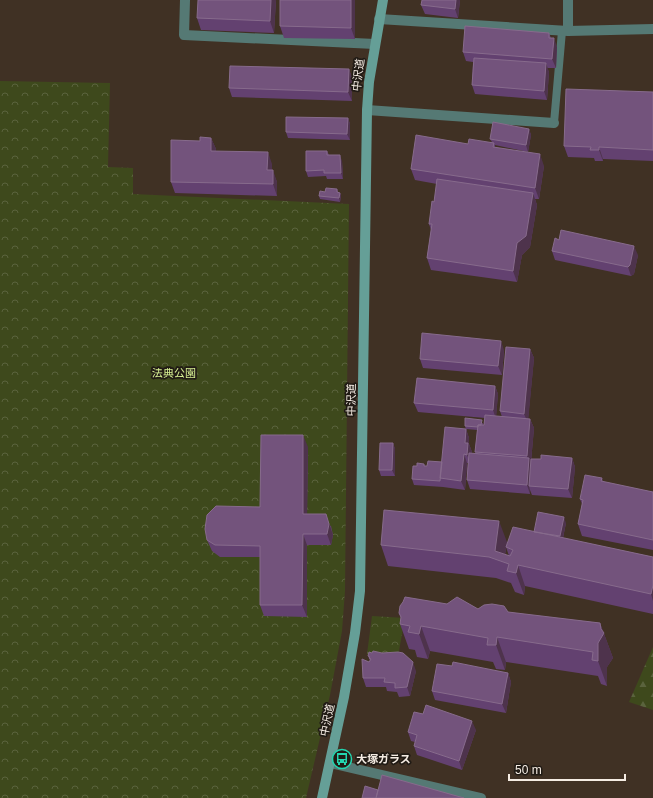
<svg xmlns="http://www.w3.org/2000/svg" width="653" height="798" viewBox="0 0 653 798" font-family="Arial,'Noto Sans JP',sans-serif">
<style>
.forest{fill:url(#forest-firs)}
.park{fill:url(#park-crowns)}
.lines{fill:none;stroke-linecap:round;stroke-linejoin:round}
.lane{stroke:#557974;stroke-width:8}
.street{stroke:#557974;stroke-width:10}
.secondary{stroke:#659f97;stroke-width:10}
.wall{fill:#634170;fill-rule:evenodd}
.shaded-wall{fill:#4e334c}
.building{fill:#73537c;stroke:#876b8c}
.labels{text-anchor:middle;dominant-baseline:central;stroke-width:3.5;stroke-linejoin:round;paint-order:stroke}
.street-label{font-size:11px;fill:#f5ece3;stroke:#211b15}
.park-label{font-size:11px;fill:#d7f193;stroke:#211b15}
.poi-label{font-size:11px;font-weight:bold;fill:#f5ece3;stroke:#211b15;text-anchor:start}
</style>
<defs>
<pattern id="forest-firs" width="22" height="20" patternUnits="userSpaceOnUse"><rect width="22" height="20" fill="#3e491c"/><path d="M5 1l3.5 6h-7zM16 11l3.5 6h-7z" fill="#5a633d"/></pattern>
<pattern id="park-crowns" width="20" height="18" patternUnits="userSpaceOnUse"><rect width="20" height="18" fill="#3e491c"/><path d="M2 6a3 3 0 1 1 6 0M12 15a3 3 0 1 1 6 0" fill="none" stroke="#5a633d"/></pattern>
</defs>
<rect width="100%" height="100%" fill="#403124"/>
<!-- forest -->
<path class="forest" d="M 653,647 L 653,710 L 629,702 Z"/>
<!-- park -->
<path class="park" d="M 0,81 L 110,83 L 108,167 L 133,168 L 133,194 L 349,204 L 345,591 L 342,631 L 330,695 L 306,798 L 0,798 Z
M 372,616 L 405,618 L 398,656 L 367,654 Z"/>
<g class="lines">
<!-- lane -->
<path class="lane" d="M 554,123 L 562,31"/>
<!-- street -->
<path class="street" d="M 185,0 L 184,35 L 375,44
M 379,19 L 568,31 L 653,29
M 568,31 L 568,0
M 367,110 L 554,123
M 330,763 L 481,798"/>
<!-- secondary -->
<path class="secondary" d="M 322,798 L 344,697 L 355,633 L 360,591 L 367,110 L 369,82 L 383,0"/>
</g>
<!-- wall -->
<path class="wall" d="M 276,0 L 274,33 L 201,30 L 197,18 Z
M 355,0 L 355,39 L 284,38 L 280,26 Z
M 460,0 L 458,18 L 425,14 L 421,5 Z
M 549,33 L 551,38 L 557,47 L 556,68 L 547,68 L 549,72 L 547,100 L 475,94 L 472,85 L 473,62 L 466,61 L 463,52 Z
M 349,69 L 352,78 L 352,101 L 232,97 L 229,88 Z
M 653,92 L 653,161 L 603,159 L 603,161 L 595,161 L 594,158 L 568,157 L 564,146 Z
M 348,118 L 350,124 L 350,140 L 288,138 L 286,132 Z
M 529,129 L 531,135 L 528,152 L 495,145 L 495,147 L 544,166 L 539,199 L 535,199 L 537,205 L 530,247 L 522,255 L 517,282 L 431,270 L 427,258 L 431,230 L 429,224 L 434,202 L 437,184 L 415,180 L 411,169 L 468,144 L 492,142 L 490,139 Z
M 211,138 L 216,149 L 216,151 L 272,164 L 272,170 L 277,182 L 277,196 L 175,193 L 171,182 L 200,141 Z
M 327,151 L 329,155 L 342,161 L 343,179 L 327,179 L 326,176 L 308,177 L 306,171 Z
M 337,189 L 338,192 L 340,193 L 341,196 L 340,202 L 320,199 L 319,196 L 325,192 Z
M 559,240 L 638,255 L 634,274 L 631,276 L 555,260 L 552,251 Z
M 530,349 L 534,358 L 528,419 L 530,419 L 534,428 L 531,462 L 531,463 L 541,459 L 572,458 L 575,467 L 572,498 L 532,495 L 530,490 L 530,494 L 470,489 L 467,480 L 468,463 L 467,463 L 465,490 L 443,487 L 443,486 L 443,487 L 414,485 L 412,479 L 417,466 L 424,464 L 425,466 L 427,466 L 442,462 L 466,429 L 465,426 L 483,423 L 483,425 L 484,425 L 485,418 L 418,412 L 414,403 L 495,386 L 498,394 L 496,416 L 502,417 L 500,411 ZM 466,429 L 477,430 L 475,452 L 476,454 L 472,454 L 472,452 L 469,444 L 469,438 Z
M 504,350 L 502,375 L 423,368 L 420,359 Z
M 393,443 L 395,449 L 395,476 L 381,476 L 379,470 Z
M 308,447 L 307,514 L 331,526 L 333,535 L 331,545 L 307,545 L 307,617 L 264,616 L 260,605 L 260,557 L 220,557 L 212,551 L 207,540 L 260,507 Z
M 602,478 L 603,482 L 653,492 L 653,550 L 582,536 L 578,524 L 582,504 L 580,499 Z
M 566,523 L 563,538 L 653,557 L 653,614 L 525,586 L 524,595 L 515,592 L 511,583 L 496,578 L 388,566 L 381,545 L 507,542 L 505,555 L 509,556 L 506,547 L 534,532 Z
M 478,609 L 600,623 L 613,658 L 607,667 L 607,686 L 601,684 L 598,676 L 506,662 L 505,670 L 496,669 L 493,662 L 430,651 L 428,659 L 417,657 L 415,650 L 409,649 L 400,624 L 401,618 L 399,613 Z
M 368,656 L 416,671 L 410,696 L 399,697 L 397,692 L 387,691 L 386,687 L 366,687 L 363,678 L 370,661 Z
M 452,666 L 508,673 L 511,682 L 506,713 L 435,700 L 432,691 Z
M 423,714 L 476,730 L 462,770 L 417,755 L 414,746 L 415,742 L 411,741 L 408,732 Z"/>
<!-- shaded-wall -->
<path class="shaded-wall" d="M 271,0 L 276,0 L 274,33 L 270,21 Z
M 351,0 L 355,0 L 355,39 L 351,28 Z
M 456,0 L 460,0 L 458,18 L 455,9 Z
M 554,38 L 557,47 L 556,68 L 552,59 Z
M 546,63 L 549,72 L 547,100 L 544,91 Z
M 349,69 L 352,78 L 352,101 L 348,92 Z
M 348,118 L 350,124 L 350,140 L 347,134 Z
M 529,129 L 531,135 L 528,152 L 526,145 Z
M 211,138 L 216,149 L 215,163 L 211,151 Z
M 599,147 L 603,159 L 603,161 L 599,150 Z
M 268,152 L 272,164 L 272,181 L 267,170 Z
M 540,154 L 544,166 L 539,199 L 535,188 Z
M 340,155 L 342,161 L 343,179 L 341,173 Z
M 273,170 L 277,182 L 277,196 L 273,184 Z
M 340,193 L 341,196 L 340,202 L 339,198 Z
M 533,193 L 537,205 L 530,247 L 522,255 L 517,282 L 513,271 L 517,243 Z
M 634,246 L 638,255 L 634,274 L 631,276 L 628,267 Z
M 501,341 L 504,350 L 502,375 L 498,366 Z
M 530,349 L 534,358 L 528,423 L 524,414 Z
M 495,386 L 498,394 L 496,419 L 493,410 Z
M 530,419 L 534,428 L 531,462 L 532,467 L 529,486 L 530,490 L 530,494 L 527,485 L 529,461 L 527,456 Z
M 466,429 L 469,438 L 469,444 L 472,452 L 471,464 L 467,455 L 465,443 Z
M 303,435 L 308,447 L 307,526 L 303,514 Z
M 393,443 L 395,449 L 395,476 L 392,470 Z
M 464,454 L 467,463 L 465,490 L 461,481 Z
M 572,458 L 575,467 L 572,498 L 568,489 Z
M 326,514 L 333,535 L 331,545 L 327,534 Z
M 564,517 L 566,523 L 562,542 L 560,536 Z
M 499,521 L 507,542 L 504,562 L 495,551 Z
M 303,534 L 307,545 L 307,617 L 302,605 Z
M 518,565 L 525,586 L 524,595 L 516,573 Z
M 653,585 L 653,601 L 651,594 Z
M 600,623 L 613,658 L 607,667 L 607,686 L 598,661 L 598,643 L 601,629 Z
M 421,626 L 430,651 L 428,659 L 419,634 Z
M 497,637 L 506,662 L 505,670 L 496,645 Z
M 413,662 L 416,671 L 410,696 L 407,687 Z
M 508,673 L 511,682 L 506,713 L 502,704 Z
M 472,721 L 476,730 L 462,770 L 459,761 Z"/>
<!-- building -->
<path class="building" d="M 198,0 L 271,0 L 270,21 L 197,18 Z
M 280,0 L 351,0 L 351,28 L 280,26 Z
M 422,0 L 456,0 L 455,9 L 421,5 Z
M 465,26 L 549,33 L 549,38 L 554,38 L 552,59 L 463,52 Z
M 474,58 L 546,63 L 544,91 L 472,85 Z
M 230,66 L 349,69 L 348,92 L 229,88 Z
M 566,89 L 653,92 L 653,150 L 599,147 L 599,150 L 590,150 L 591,147 L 564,146 Z
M 286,117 L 348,118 L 347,134 L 286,132 Z
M 493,122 L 529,129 L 526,145 L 490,139 Z
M 416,135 L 468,144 L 469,139 L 494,143 L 493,147 L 540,154 L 535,188 L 411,169 Z
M 200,137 L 211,138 L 211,151 L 268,152 L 267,170 L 273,170 L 273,184 L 171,182 L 171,140 L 200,141 Z
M 306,151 L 327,151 L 327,155 L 340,155 L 341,173 L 324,173 L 324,170 L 306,171 Z
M 437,179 L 533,193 L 526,236 L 517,243 L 513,271 L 427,258 L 432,224 L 429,224 L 432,201 L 434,202 Z
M 326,188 L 337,189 L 337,192 L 340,193 L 339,198 L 319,196 L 320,191 L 325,192 Z
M 561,230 L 634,246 L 630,265 L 628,267 L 552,251 L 555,238 L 559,240 Z
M 422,333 L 501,341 L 498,366 L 420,359 Z
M 506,347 L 530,349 L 524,414 L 500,411 Z
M 417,378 L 495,386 L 493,410 L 414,403 Z
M 485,415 L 530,419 L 527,456 L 475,452 L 478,425 L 484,425 Z
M 465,418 L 482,420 L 481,425 L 478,425 L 478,427 L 465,426 Z
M 445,427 L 466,429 L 465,443 L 468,443 L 467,455 L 464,454 L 461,481 L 440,478 Z
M 261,435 L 303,435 L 303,514 L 326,514 L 329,524 L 327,534 L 303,534 L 302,605 L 260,605 L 260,546 L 215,545 L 207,540 L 205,529 L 207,515 L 216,506 L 260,507 Z
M 380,443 L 393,443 L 392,470 L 379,470 Z
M 469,453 L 529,458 L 527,485 L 467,480 Z
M 541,455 L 572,458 L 568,489 L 529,486 L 531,459 L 541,459 Z
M 428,461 L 442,462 L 440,481 L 412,479 L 413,466 L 417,466 L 417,463 L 424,464 L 424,466 L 427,466 Z
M 585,475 L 602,478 L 601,481 L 653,492 L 653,540 L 578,524 L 583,500 L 580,499 Z
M 384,510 L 499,521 L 495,551 L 510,556 L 513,550 L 506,547 L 513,527 L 653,557 L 653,585 L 651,594 L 518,565 L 516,573 L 507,571 L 509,564 L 489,557 L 381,545 Z
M 538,512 L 564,517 L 560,536 L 534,532 Z
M 405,597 L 447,604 L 457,597 L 478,609 L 484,605 L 492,604 L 504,606 L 508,612 L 600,623 L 601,629 L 604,633 L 598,643 L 598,661 L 592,660 L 593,652 L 497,637 L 496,645 L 487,645 L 488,638 L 421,626 L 419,634 L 408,632 L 410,626 L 400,624 L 401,617 L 399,613 L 400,606 L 403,602 Z
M 373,651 L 382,653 L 398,652 L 403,653 L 413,662 L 407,687 L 395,688 L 395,683 L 384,682 L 385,678 L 363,678 L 362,659 L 369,662 L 371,659 L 369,658 L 370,657 L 368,656 L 369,652 L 372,653 Z
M 453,662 L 508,673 L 502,704 L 432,691 L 437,664 L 452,666 Z
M 426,705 L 472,721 L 459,761 L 414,746 L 417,735 L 408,732 L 414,712 L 423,714 Z
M 382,775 L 464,798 L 376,798 Z
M 365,786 L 378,790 L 376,798 L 362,798 Z"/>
<!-- icons -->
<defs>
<g id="bus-ring" transform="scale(1)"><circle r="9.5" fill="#211b15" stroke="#23d5af" stroke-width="1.5"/><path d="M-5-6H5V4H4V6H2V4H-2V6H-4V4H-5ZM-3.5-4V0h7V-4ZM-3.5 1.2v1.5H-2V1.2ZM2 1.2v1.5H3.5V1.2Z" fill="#23d5af"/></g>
</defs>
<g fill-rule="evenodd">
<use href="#bus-ring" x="342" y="759"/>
</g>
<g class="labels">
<!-- street labels -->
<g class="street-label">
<text transform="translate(358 75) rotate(-83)">中沢道</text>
<text transform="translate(351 400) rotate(-89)">中沢道</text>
<text transform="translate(327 720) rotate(-78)">中沢道</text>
</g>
<!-- park labels -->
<g class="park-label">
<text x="174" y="373">法典公園</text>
</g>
<!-- poi labels -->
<g class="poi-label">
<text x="356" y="759">大塚ガラス</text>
</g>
</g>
<!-- scale -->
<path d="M509 774v6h116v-6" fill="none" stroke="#f5ece3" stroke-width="2"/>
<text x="515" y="774" font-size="12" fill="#f5ece3" stroke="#211b15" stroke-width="3" paint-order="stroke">50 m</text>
</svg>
